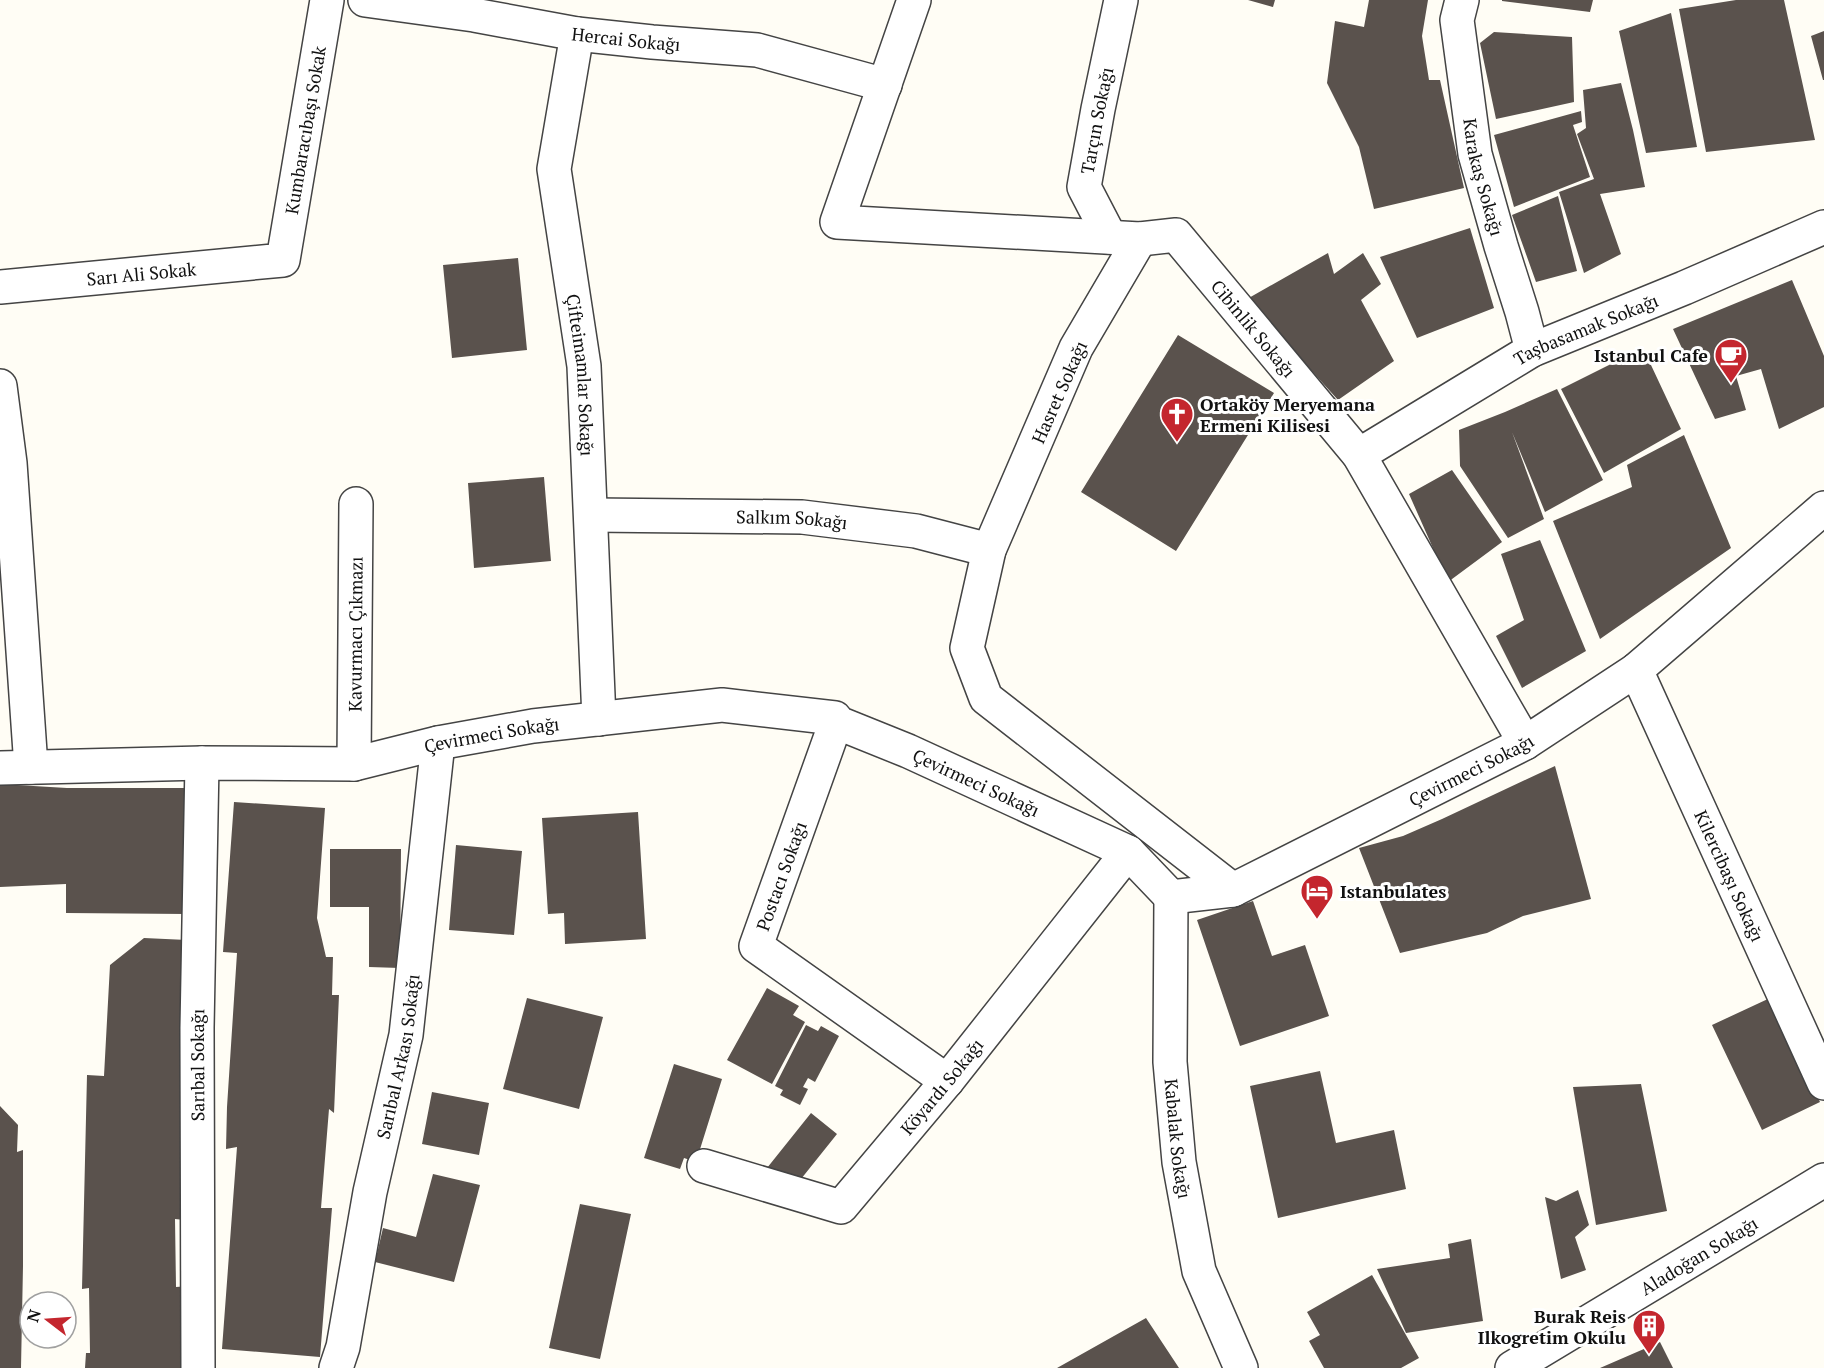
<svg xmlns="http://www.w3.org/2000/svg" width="1824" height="1368" viewBox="0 0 1824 1368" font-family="'PT Serif',serif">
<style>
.building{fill:#5a524d}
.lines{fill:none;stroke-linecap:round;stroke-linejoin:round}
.minor-casing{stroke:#444;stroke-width:36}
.minor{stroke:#fff;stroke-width:33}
.labels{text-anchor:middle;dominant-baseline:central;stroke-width:6;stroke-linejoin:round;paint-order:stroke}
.street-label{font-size:18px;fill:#111;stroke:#fff}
.poi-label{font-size:18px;font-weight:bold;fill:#111;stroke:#fff;text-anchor:end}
</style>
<rect width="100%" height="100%" fill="#fffdf5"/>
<!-- building -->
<path class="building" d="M 1248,0 L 1275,0 L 1273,7 Z
M 1369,0 L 1428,0 L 1422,36 L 1429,80 L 1440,80 L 1464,188 L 1374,209 L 1359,147 L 1327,83 L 1335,21 L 1364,27 Z
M 1502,0 L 1593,0 L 1590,12 L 1502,1 Z
M 1736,0 L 1784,0 L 1815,140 L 1706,152 L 1679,9 Z
M 1671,13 L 1697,147 L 1646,153 L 1619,31 Z
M 1824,31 L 1824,80 L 1823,80 L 1811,36 Z
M 1494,32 L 1572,37 L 1574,102 L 1496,119 L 1480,43 Z
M 1621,83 L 1633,130 L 1645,187 L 1600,194 L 1621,254 L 1584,273 L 1559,192 L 1594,179 L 1577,134 L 1586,128 L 1583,90 Z
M 1581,111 L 1582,122 L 1573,125 L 1590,177 L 1514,207 L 1494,135 Z
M 1558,196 L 1577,271 L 1536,282 L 1512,215 Z
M 1470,228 L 1494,308 L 1417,338 L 1380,257 Z
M 1328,253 L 1334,274 L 1363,253 L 1381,284 L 1361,300 L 1394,361 L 1338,400 L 1247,299 Z
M 518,258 L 527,350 L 452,358 L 443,265 Z
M 1792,280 L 1824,356 L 1824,407 L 1779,429 L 1761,369 L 1736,376 L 1746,410 L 1715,419 L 1673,329 Z
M 1178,335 L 1274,393 L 1176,551 L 1081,492 Z
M 1643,348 L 1681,429 L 1604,473 L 1561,389 Z
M 1557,389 L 1603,480 L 1545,512 L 1512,432 L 1544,519 L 1508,538 L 1460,466 L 1459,430 L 1505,412 Z
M 1684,435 L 1731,548 L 1600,639 L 1553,521 L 1632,487 L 1627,465 Z
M 1452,470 L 1502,542 L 1448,582 L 1409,494 Z
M 544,477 L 551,561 L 474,568 L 468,483 Z
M 1540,540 L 1586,651 L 1522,688 L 1496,636 L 1524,620 L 1501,554 Z
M 1555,766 L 1591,899 L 1523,916 L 1487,933 L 1400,953 L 1359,848 L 1403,836 L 1442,819 Z
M 0,784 L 67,788 L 187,788 L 186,914 L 66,913 L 66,884 L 0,887 Z
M 234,802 L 325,808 L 317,918 L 326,957 L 333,957 L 332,995 L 339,995 L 334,1113 L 329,1109 L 321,1208 L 332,1208 L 320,1357 L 222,1349 L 237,1147 L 226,1149 L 227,1107 L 237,953 L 223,952 Z
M 638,812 L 646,939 L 565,944 L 564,913 L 548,914 L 542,818 Z
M 456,845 L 522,851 L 514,935 L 449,930 Z
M 330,849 L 401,849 L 400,968 L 369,967 L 369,907 L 330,907 Z
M 1253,901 L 1272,956 L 1305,945 L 1329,1016 L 1240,1046 L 1197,920 Z
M 144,938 L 187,940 L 185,1220 L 175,1219 L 176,1287 L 190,1286 L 189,1368 L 85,1368 L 86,1353 L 90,1353 L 89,1288 L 82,1289 L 87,1075 L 104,1076 L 110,965 Z
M 767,988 L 799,1006 L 793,1015 L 805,1022 L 772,1084 L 727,1060 Z
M 527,998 L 603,1017 L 579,1109 L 503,1089 Z
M 1770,998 L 1820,1102 L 1762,1130 L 1712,1025 Z
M 806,1025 L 818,1031 L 821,1026 L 839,1036 L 815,1082 L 808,1078 L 803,1087 L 808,1089 L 800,1105 L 780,1095 L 783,1090 L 775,1086 Z
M 674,1064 L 722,1079 L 696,1162 L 684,1158 L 680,1169 L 644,1158 Z
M 1320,1071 L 1336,1143 L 1394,1130 L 1406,1189 L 1278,1218 L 1250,1086 Z
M 1641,1084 L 1667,1211 L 1596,1225 L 1573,1087 Z
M 432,1092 L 489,1103 L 479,1155 L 422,1144 Z
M 0,1106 L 18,1125 L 17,1152 L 23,1150 L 23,1266 L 21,1368 L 0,1368 Z
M 811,1113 L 837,1134 L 793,1189 L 767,1168 Z
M 433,1174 L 480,1185 L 454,1282 L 375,1262 L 383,1228 L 416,1237 Z
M 1578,1190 L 1589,1225 L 1575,1237 L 1586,1270 L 1561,1279 L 1545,1197 L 1556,1201 Z
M 580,1204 L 631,1214 L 600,1359 L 549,1348 Z
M 1471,1239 L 1483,1321 L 1406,1333 L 1377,1269 L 1450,1258 L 1448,1244 Z
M 1372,1275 L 1419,1358 L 1401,1368 L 1324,1368 L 1309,1341 L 1320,1335 L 1307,1312 Z
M 1146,1318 L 1179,1368 L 1057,1368 Z
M 1660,1342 L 1673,1368 L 1600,1368 Z"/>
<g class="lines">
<!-- minor casing -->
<g class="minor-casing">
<g id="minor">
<path id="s1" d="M 365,0 L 474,15 L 577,34 L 652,42 L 757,50 L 885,85"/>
<path id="s2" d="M 914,0 L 837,222 L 1140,239 L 1176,235 L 1359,455 L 1525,743"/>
<path id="s3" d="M 1462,0 L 1457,20 L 1475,154 L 1501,246 L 1522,312 L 1532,350"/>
<path id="s4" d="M 577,34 L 554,169 L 584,366 L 599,719"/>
<path id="s5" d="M 1110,237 L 1084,187 L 1098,109 L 1121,0"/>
<path d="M 1140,239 L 1076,348 L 989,550 L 967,648 L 986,698 L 1233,890"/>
<path id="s6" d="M 0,287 L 283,260 L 327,0"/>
<path d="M 0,386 L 10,463 L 31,767"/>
<path id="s7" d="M 1359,455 L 1532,350 L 1684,288 L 1824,227"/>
<path id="s8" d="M 591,515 L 802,517 L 916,531 L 989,550"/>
<path id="s9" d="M 1636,670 L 1824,1083"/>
<path d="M 836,722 L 756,946 L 947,1081"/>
<path id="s10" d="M 354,764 L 356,504"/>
<path id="s11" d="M 0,768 L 202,763 L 354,764 L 438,743 L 533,726 L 722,705 L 835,718 L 836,722 L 908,751 L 1128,852 L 1171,897 L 1233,890 L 1525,743 L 1636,670 L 1824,508"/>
<path id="s12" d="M 1171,897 L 1170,1062 L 1179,1162 L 1199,1271 L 1241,1368"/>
<path id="s13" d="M 704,1166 L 841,1207 L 947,1081 L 1128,852"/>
<path id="s14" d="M 198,1368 L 197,1028 L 202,763"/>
<path id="s15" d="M 336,1368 L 343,1347 L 370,1192 L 406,1035 L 438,743"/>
<path id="s16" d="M 1512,1368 L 1824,1180"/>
</g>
</g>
<!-- minor -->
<use href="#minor" class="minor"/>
</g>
<!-- icons -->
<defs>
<g id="cafe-pin" transform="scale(1.725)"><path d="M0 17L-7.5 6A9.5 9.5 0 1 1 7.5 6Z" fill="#c4262e" stroke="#fff"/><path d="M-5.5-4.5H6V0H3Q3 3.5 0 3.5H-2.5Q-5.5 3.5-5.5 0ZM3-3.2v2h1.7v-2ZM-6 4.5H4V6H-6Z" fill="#fff"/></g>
<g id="church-pin" transform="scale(1.725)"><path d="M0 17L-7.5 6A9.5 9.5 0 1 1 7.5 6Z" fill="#c4262e" stroke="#fff"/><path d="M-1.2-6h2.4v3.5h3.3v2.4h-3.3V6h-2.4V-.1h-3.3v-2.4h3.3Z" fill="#fff"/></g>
<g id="hotel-pin" transform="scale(1.725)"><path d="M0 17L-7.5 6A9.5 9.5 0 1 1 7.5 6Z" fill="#c4262e" stroke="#fff"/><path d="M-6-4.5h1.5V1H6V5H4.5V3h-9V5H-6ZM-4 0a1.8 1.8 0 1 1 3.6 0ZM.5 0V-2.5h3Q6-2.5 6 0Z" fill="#fff"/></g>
<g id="building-pin" transform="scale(1.725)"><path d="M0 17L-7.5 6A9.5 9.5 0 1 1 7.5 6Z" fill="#c4262e" stroke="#fff"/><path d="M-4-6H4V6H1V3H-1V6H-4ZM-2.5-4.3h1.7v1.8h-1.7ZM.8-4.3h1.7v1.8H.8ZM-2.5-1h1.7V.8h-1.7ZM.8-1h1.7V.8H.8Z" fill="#fff"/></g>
</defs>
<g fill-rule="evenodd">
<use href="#cafe-pin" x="1731" y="355"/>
<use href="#church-pin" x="1177" y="414"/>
<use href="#hotel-pin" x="1317" y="891"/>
<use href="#building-pin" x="1649" y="1326"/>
</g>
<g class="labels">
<!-- street labels -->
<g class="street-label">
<text stroke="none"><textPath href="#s1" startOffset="264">Hercai Sokağı</textPath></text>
<text stroke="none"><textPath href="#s5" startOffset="124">Tarçın Sokağı</textPath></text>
<text stroke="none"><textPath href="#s6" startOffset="416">Kumbaracıbaşı Sokak</textPath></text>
<text stroke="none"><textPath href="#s3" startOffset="180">Karakaş Sokağı</textPath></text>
<text stroke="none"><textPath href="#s6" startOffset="142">Sarı Ali Sokak</textPath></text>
<text stroke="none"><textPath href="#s2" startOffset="696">Cibinlik Sokağı</textPath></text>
<text stroke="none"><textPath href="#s7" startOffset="260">Taşbasamak Sokağı</textPath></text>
<text stroke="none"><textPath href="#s4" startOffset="345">Çifteimamlar Sokağı</textPath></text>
<text transform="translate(1059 392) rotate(-66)">Hasret Sokağı</text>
<text stroke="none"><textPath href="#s8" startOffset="201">Salkım Sokağı</textPath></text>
<text stroke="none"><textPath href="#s10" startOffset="130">Kavurmacı Çıkmazı</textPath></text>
<text stroke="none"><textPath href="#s11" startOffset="495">Çevirmeci Sokağı</textPath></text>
<text stroke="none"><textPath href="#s11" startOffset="1556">Çevirmeci Sokağı</textPath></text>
<text stroke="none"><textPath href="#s11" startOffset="998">Çevirmeci Sokağı</textPath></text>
<text transform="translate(781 876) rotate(-70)">Postacı Sokağı</text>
<text stroke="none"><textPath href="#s9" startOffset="226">Kilercibaşı Sokağı</textPath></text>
<text stroke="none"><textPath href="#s15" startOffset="318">Sarıbal Arkası Sokağı</textPath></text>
<text stroke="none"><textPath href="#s14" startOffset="303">Sarıbal Sokağı</textPath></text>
<text stroke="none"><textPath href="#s13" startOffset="300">Köyardı Sokağı</textPath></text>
<text stroke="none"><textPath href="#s12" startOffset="242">Kabalak Sokağı</textPath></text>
<text stroke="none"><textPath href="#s16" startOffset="218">Aladoğan Sokağı</textPath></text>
</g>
<!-- poi labels -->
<g class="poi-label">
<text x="1708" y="355">Istanbul Cafe</text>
<text x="1200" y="404" text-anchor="start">Ortaköy Meryemana<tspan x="1200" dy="21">Ermeni Kilisesi</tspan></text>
<text x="1340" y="891" text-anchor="start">Istanbulates</text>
<text x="1626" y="1316">Burak Reis<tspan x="1626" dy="21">Ilkogretim Okulu</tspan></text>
</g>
</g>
<!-- north arrow -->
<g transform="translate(48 1320) rotate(287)"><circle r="28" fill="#ffffff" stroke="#a0a0a0" stroke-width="1.5"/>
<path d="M0-4.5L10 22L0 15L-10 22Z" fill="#c4262e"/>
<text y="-9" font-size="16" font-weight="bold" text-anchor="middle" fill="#111111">N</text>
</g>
</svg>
